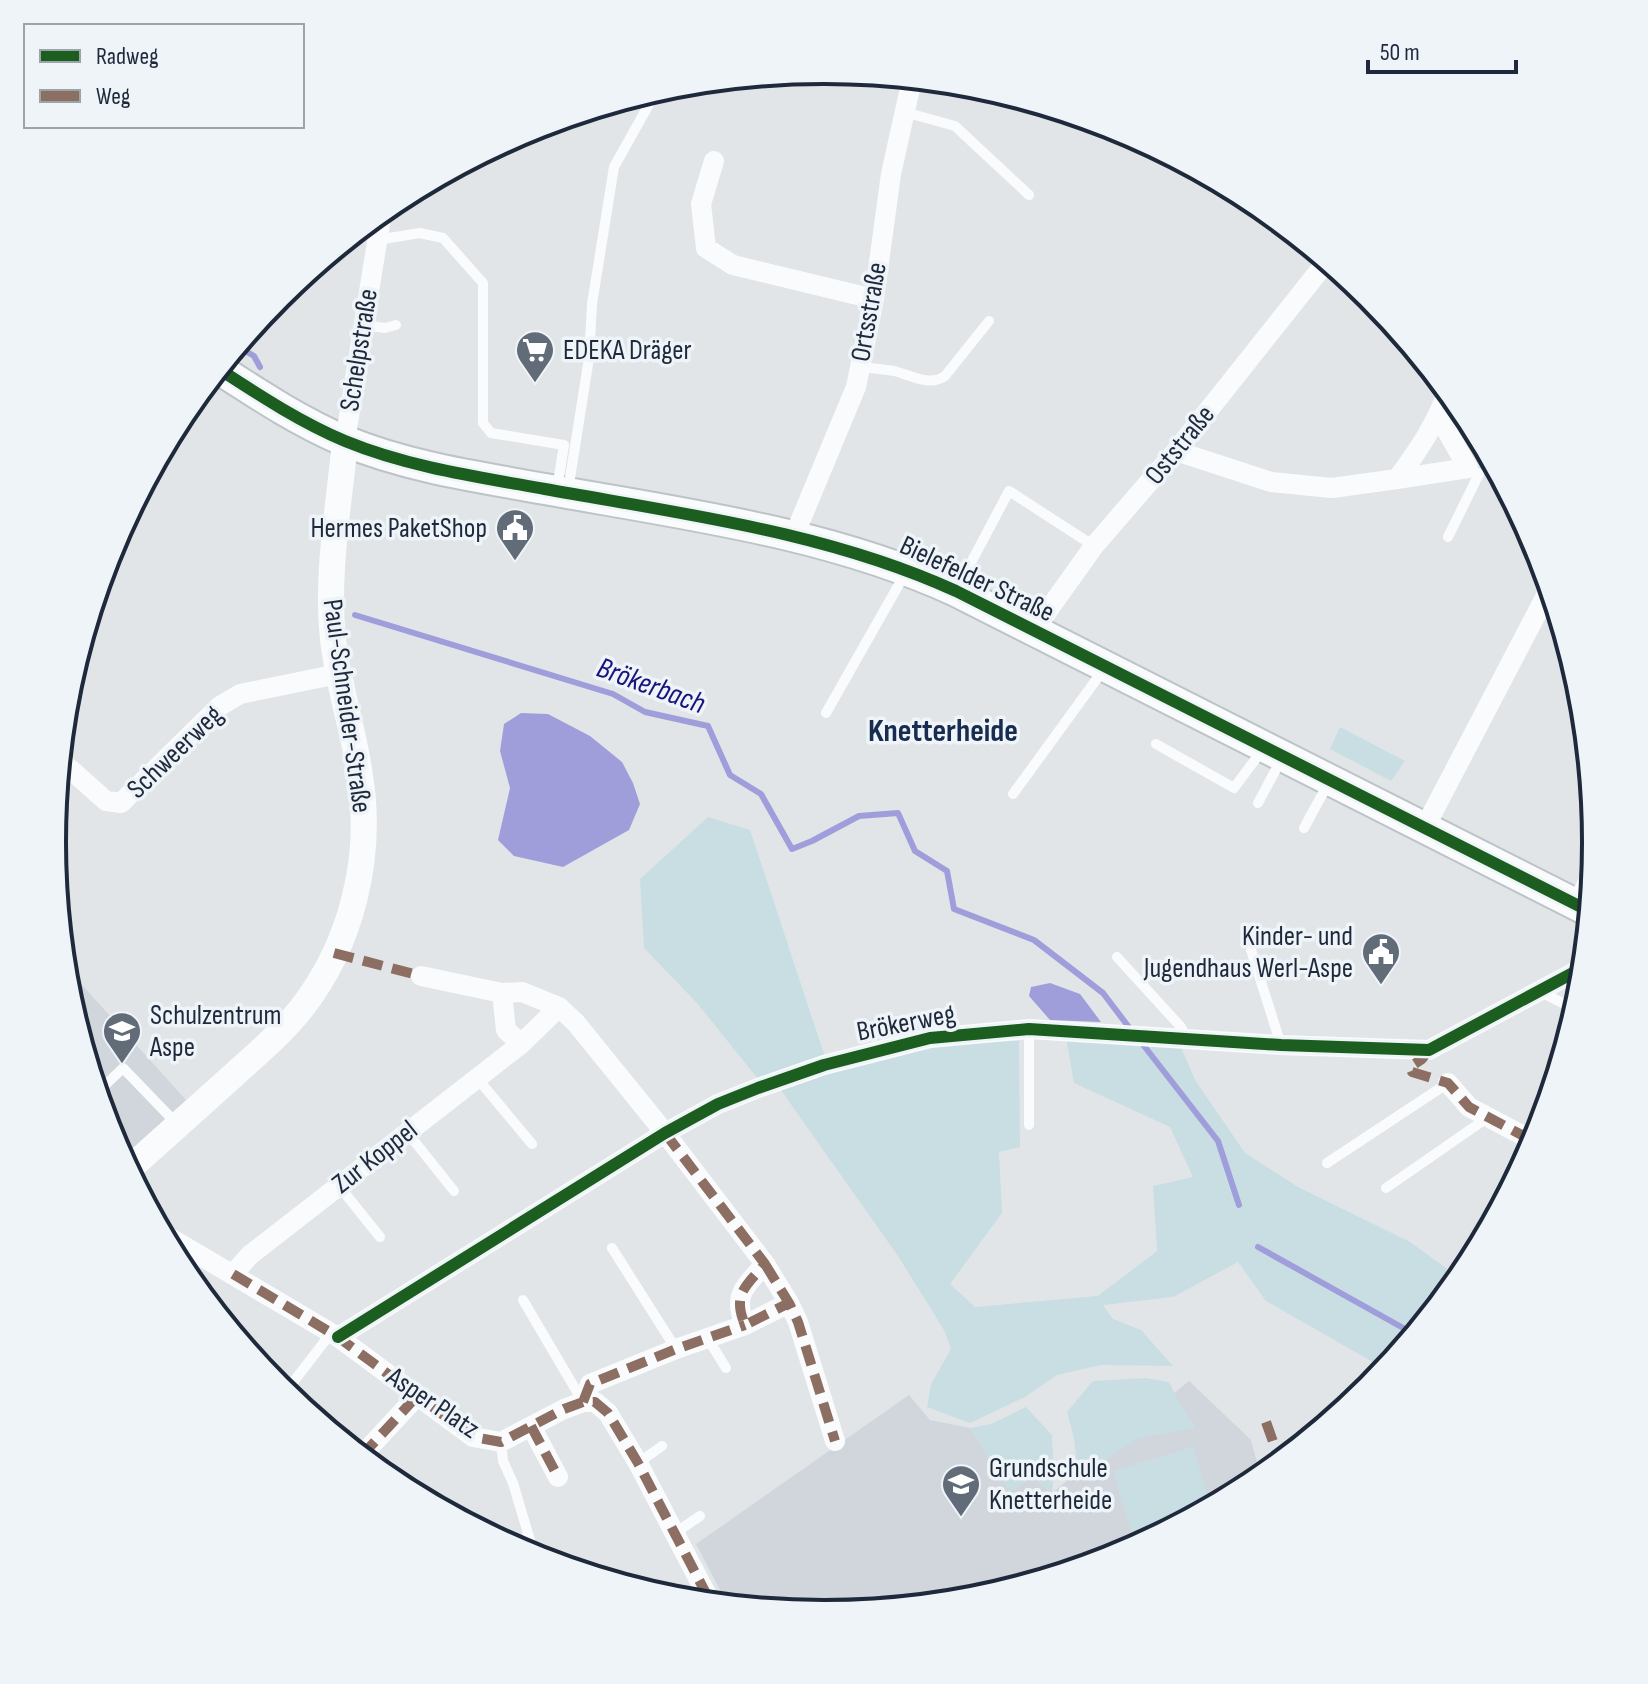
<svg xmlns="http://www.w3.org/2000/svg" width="1648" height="1684" viewBox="0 0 1648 1684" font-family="'Sofia Sans Condensed',sans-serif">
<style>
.built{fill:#d0d6dc}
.green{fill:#c8dee3}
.water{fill:#9f9edb}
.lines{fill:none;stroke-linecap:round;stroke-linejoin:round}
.stream{stroke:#9f9edb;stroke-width:6}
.secondary-casing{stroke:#bdc3c8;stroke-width:34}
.service{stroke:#fafbfc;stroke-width:10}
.minor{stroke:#fafbfc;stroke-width:20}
.tertiary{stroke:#fafbfc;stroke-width:26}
.secondary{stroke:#fafbfc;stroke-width:30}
.quiet{stroke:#8d6e63;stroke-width:10;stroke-dasharray:20 10;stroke-linecap:butt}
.cycleway-casing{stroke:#eef4f8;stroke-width:17}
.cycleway{stroke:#1b5e20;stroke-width:12}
.labels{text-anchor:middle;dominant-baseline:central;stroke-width:7;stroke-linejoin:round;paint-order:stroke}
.street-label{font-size:28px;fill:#1e293c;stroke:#eef4f8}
.poi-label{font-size:28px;fill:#1e293c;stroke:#eef4f8;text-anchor:start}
.water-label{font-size:30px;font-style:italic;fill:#19137d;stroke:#eef4f8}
.quarter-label{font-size:32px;font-weight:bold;fill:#182c50;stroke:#eef4f8}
.rim{fill:none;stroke:#1e293c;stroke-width:4}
</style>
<rect width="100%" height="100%" fill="#e1e5e8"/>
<!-- built -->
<path class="built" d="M 64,965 L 186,1100 L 122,1158 L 111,1137 L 67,992 Z
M 1189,1381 L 1251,1440 L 1261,1477 L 1253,1484 L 1119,1555 L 974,1599 L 824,1614 L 728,1605 L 696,1544 L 909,1395 L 930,1420 L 970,1428 L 1010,1491 L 1033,1478 L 1052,1493 Z"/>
<!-- green -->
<path class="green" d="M 1340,727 L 1405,761 L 1391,781 L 1330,749 Z
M 708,817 L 750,830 L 826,1060 L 758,1079 L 697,1003 L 644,948 L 640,879 Z
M 1066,1038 L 1180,1045 L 1195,1080 L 1245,1153 L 1298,1187 L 1410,1242 L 1460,1278 L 1385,1369 L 1266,1301 L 1238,1262 L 1173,1297 L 1103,1305 L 1113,1319 L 1141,1330 L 1173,1366 L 1101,1365 L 1057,1375 L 1025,1397 L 970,1423 L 927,1407 L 931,1384 L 951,1349 L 944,1330 L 898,1256 L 778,1086 L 930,1043 L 1019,1041 L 1020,1147 L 999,1152 L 1002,1213 L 950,1284 L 975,1307 L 1098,1296 L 1157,1251 L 1153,1186 L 1193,1177 L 1170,1127 L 1074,1083 Z
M 1146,1378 L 1169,1382 L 1180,1404 L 1196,1428 L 1139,1438 L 1111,1456 L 1083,1481 L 1078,1475 L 1074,1438 L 1067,1412 L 1093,1381 Z
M 1026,1407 L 1052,1435 L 1054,1475 L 1052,1493 L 1033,1478 L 1010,1492 L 970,1428 L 991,1424 Z
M 1193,1447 L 1211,1506 L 1136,1546 L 1113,1471 Z"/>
<!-- water -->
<path class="water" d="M 521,713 L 548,714 L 590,736 L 622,762 L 633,783 L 640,804 L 629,830 L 563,867 L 514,856 L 498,840 L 510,788 L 500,751 L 504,724 Z
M 1050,983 L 1080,994 L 1101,1022 L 1050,1020 L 1029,996 L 1031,987 Z"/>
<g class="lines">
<!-- stream -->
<path class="stream" d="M 237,346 L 254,356 L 260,367
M 355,615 L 613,694 L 645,712 L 708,726 L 730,775 L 761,794 L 792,849 L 812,841 L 859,816 L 898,813 L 915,851 L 947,871 L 954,909 L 1034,940 L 1103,993 L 1131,1030
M 1141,1042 L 1218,1141 L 1239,1205
M 1258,1247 L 1414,1334"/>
<!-- secondary casing -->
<g class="secondary-casing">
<path id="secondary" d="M 219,369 C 259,395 300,422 345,441 C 408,467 478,477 545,489 C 683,514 827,532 956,591 L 1589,911"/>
</g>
<!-- service -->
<path class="service" d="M 904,112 L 955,126 L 1029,195
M 377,240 L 420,233 L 443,238 L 483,283 L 483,423 L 491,433 L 564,445 L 557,489
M 363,325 L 385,328 L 396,325
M 860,367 C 871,368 883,369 894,371 C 910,375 930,387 945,376 L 989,321
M 568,491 L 589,358 L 592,304 L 614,167 L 657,90
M 1448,537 L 1479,474 L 1468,468
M 957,589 L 1009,491 L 1094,546
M 826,713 L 906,572
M 1156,744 L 1234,788 L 1263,749
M 1013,794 L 1104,669
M 1258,803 L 1282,758
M 1304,828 L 1329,782
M 1574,898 L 1594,861
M 1251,950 L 1281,1045
M 1117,957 L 1181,1027 L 1186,1038
M 1541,992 L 1576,1010
M 1029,1029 L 1029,1125
M 477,1078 L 532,1144
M 97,1093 L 123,1068 L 177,1124
M 407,1132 L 454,1191
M 1327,1163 L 1448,1083
M 339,1186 L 380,1237
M 1386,1188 L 1487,1118
M 612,1248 L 676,1349
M 523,1300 L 583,1402
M 708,1339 L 726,1368
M 283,1391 L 291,1385 L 331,1333
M 501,1442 L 503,1461 L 513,1483 L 535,1557
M 638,1463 L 662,1446
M 675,1533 L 700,1516"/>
<!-- minor -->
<path class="minor" d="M 714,161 L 701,204 L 706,248 L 733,265 L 874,299
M 345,441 L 382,211
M 1176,451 L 1271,482 L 1332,488 L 1397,479 C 1418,451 1436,424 1448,391
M 1397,479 L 1468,468 L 1439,417
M 794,536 L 856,387 L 874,299 L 891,174 L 912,79
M 1034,630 L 1094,546 L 1176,451 L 1327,261
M 69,768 L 106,801 L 121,803 L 220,706 L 240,694 L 338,674
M 1424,829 L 1550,588
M 421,976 L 502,993 L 522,992 L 559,1007 L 576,1023 L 665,1133 L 765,1264 C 746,1286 732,1294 745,1325 L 789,1303 L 798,1322 L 835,1441
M 502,993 L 506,1030 L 521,1044
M 1448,1083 L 1469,1107 L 1535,1142
M 162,1233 L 338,1337 L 473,1437 L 501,1442 L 564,1409 L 583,1402 L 595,1402 L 608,1413 L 638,1463 L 711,1603
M 765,1264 L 789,1303
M 233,1274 L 250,1255 L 521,1044 L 559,1007
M 338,1337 L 665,1133 L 718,1104 L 758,1088 L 824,1065 L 930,1038 L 1029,1029 L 1281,1045 L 1429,1050 L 1584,967
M 583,1402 L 590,1384 L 676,1349 L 745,1325
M 531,1426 L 558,1477
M 364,1458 L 367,1450 L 418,1395"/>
<!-- tertiary -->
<path class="tertiary" d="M 128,1170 C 164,1138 200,1105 236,1073 C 258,1053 282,1033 301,1009 C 352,944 373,857 360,776 C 354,730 338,686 333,639 C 326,573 339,507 345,441"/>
<!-- secondary -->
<use href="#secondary" class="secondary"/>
<!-- quiet -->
<path class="quiet" d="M 334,953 L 421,976
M 1429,1050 L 1422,1059 L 1410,1067 L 1412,1072 L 1448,1083 L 1469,1107 L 1535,1142
M 665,1133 L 765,1264 C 746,1286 732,1294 745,1325 L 789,1303 L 798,1322 L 835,1441
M 765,1264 L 789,1303
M 233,1274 L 338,1337 L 473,1437 L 501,1442 L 564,1409 L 583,1402 L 595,1402 L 608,1413 L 638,1463 L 711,1603
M 583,1402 L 590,1384 L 676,1349 L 745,1325
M 1266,1422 L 1280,1461
M 531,1426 L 558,1477
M 364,1458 L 367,1450 L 418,1395"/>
<!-- cycleway casing -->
<g class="cycleway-casing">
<path id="cycleway" d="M 219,369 C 259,395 300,422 345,441 C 408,467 478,477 545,489 C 683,514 827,532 956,591 L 1589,911
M 338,1337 L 665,1133 L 718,1104 L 758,1088 L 824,1065 L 930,1038 L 1029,1029 L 1281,1045 L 1429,1050 L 1584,967"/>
</g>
<!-- cycleway -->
<use href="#cycleway" class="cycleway"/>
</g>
<!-- icons -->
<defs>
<g id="supermarket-pin" transform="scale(2)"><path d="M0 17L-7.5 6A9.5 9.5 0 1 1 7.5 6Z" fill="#626b78" stroke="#eef4f8"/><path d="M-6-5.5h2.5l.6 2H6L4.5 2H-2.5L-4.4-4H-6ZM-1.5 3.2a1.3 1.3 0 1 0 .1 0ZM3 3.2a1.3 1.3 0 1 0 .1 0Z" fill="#fff"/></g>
<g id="civic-pin" transform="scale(2)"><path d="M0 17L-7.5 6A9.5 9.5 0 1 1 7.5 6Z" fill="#626b78" stroke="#eef4f8"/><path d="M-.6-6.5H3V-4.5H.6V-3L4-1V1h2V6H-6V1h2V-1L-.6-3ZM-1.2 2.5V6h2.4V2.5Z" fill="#fff"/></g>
<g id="school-pin" transform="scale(2)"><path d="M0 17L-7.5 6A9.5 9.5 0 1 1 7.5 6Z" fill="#626b78" stroke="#eef4f8"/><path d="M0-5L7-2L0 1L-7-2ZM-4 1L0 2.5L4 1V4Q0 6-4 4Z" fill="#fff"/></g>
</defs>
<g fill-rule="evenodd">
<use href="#supermarket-pin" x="535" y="350"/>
<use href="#civic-pin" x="515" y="528"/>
<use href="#civic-pin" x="1381" y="952"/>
<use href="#school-pin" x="122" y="1031"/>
<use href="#school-pin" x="961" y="1484"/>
</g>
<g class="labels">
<!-- street labels -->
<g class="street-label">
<text transform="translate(869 312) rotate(-80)">Ortsstraße</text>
<text transform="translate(359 350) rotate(-81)">Schelpstraße</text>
<text transform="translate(1180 445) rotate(-51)">Oststraße</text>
<text transform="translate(977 579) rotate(25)">Bielefelder Straße</text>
<text transform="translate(347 706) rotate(82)">Paul-Schneider-Straße</text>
<text transform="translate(175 752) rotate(-44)">Schweerweg</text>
<text transform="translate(906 1023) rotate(-11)">Brökerweg</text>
<text transform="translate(375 1157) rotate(-38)">Zur Koppel</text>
<text transform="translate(433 1403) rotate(34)">Asper Platz</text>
</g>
<!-- poi labels -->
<g class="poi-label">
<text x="563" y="350">EDEKA Dräger</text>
<text x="487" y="528" text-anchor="end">Hermes PaketShop</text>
<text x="1353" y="936" text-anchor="end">Kinder- und<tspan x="1353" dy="32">Jugendhaus Werl-Aspe</tspan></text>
<text x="150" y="1015">Schulzentrum<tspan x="150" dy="32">Aspe</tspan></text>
<text x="989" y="1468">Grundschule<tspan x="989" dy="32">Knetterheide</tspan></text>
</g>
<!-- water labels -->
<g class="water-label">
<text transform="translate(651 686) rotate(20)">Brökerbach</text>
</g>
<!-- quarter labels -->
<g class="quarter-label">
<text x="943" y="731">Knetterheide</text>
</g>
</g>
<!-- crop -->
<path d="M0 0H1648V1684H0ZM66 842a758 758 0 1 1 1516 0a758 758 0 1 1-1516 0Z" fill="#eef4f8" fill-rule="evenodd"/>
<path class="rim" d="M66 842a758 758 0 1 1 1516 0a758 758 0 1 1-1516 0Z"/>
<!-- legend -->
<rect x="24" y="24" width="280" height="104" fill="#eef4f8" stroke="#9ba3ad" stroke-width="2"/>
<rect x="40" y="50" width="40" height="12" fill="#1b5e20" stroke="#9ba3ad" stroke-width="2"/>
<text x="96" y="64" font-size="24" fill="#1e293c">Radweg</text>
<rect x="40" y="90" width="40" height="12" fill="#8d6e63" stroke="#9ba3ad" stroke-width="2"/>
<text x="96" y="104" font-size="24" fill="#1e293c">Weg</text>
<!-- scale -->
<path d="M1368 60v12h148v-12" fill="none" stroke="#1e293c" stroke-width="4"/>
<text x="1380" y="60" font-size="24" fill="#1e293c" stroke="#eef4f8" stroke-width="6" paint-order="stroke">50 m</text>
</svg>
